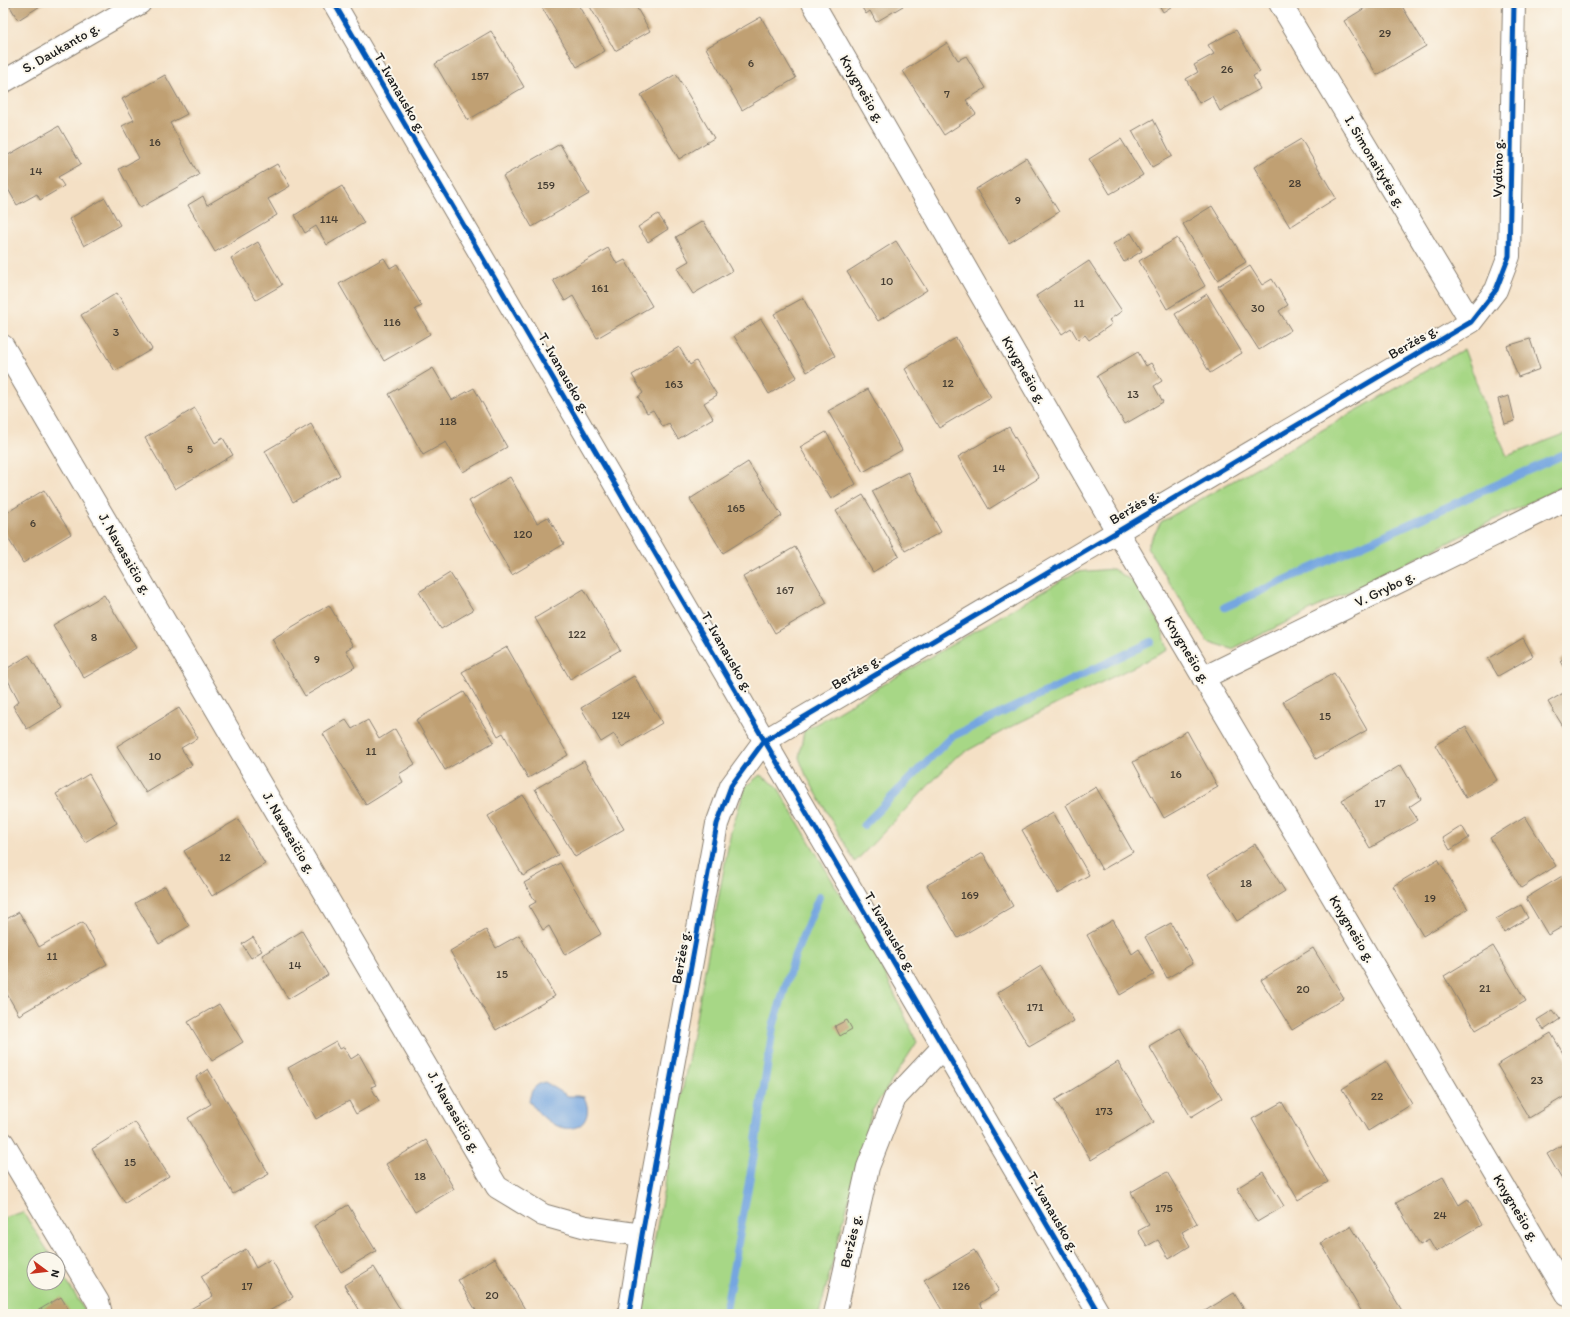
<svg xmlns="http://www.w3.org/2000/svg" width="1570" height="1317" viewBox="0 0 1570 1317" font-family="Itim,sans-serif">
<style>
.green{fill:#a7d786;stroke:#627a51}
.water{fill:#75a6e0;stroke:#48617e}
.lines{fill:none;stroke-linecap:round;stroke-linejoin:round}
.stream{stroke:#75a6e0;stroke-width:8}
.building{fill:#c0a073}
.minor-casing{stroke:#887e70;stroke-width:24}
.minor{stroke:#fff;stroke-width:22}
.cycleway-casing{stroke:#fbf7ec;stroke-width:8}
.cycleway{stroke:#0057b8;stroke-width:5}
.labels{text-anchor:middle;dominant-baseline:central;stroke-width:4;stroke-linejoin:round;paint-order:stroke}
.number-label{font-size:12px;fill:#453d32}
.street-label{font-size:14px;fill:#1c1c1c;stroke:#fbf7ec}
</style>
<rect width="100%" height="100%" fill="#fbf7ec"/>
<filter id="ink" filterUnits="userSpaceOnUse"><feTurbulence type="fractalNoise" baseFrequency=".025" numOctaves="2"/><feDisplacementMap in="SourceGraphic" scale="8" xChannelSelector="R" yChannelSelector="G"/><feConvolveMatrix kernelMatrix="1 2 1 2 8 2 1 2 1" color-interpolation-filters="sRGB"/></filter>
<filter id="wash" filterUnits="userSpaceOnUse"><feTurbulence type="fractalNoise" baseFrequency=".012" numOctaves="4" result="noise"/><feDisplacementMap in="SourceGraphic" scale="16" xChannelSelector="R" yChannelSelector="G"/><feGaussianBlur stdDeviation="0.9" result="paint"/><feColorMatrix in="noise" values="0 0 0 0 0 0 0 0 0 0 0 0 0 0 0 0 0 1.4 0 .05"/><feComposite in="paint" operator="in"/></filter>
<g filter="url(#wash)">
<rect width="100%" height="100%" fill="#f4e0c5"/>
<!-- green -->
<path class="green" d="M 1464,349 L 1486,409 L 1507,456 L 1567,433 L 1567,484 L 1232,649 L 1207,641 L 1147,547 L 1161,522 Z
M 1113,569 L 1135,583 L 1161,626 L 1168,650 L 1014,725 L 956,757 L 855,862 L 806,775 L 799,758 L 804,731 L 1076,572 Z
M 760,775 L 777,786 L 878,959 L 917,1042 L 872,1111 L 819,1314 L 643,1314 L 652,1253 L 731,831 L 746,786 Z
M 23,1212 L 53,1259 L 34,1259 L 34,1283 L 58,1283 L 58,1268 L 81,1304 L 85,1314 L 3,1314 L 3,1218 Z"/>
<!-- water -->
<path class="water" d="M 545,1082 L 568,1096 L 578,1096 L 584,1097 C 594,1116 581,1134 560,1127 C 546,1122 537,1112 529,1101 C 531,1090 534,1085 545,1082 Z"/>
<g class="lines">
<!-- stream -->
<path class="stream" d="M 1225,607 L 1567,453
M 864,825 L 951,737 L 1151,642
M 725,1314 L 753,1160 L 773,1027 L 795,955 L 819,897"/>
</g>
<g id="blocks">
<!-- building -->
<path class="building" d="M 8,3 L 45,3 L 18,20 Z
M 547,3 L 577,3 L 605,51 L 577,67 L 541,6 Z
M 588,3 L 634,3 L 650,31 L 615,51 Z
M 859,3 L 908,3 L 876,22 L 870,11 L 866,14 Z
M 1158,3 L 1177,3 L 1163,12 Z
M 1373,3 L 1400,3 L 1426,46 L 1377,75 L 1344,21 Z
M 761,17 L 796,78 L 742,110 L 706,48 Z
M 1236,30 L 1260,72 L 1253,76 L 1260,89 L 1220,111 L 1212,96 L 1199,103 L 1186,79 L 1198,72 L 1194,65 L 1214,54 L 1208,45 Z
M 491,31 L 524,87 L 468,120 L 435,64 Z
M 947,43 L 958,60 L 966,56 L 986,88 L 966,100 L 976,114 L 944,135 L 903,71 Z
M 676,74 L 714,138 L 679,159 L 641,95 Z
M 165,75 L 187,114 L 170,123 L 199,175 L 140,208 L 119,169 L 139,158 L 122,126 L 134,120 L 122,99 Z
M 1153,119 L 1172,156 L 1152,167 L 1132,131 Z
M 59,126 L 81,164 L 58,177 L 64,186 L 40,200 L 37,194 L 17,205 L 3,180 L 3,158 Z
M 1121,139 L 1143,175 L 1110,194 L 1089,159 Z
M 1301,139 L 1336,198 L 1290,227 L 1254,167 Z
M 560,144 L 589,194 L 532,227 L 503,176 Z
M 1026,158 L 1059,212 L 1009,243 L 976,189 Z
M 277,164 L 290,186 L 268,199 L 277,215 L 215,252 L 188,205 L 203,196 L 207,205 Z
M 342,186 L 364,223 L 327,245 L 316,226 L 305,233 L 295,215 Z
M 105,198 L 120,225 L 84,246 L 69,219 Z
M 1212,206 L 1246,262 L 1217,280 L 1183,224 Z
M 658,214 L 668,229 L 648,242 L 638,227 Z
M 703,221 L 732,271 L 693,294 L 677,268 L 689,261 L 676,237 Z
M 1131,233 L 1142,251 L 1124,262 L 1113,244 Z
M 1177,238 L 1205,286 L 1167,309 L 1139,261 Z
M 896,241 L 927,290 L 878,321 L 847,272 Z
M 258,242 L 282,285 L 256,300 L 231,258 Z
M 608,248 L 617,264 L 625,260 L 652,306 L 597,338 L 573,296 L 565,301 L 553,280 Z
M 384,258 L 390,268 L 397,264 L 422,306 L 415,309 L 430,334 L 384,361 L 339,284 Z
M 1089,261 L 1122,311 L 1109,320 L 1112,324 L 1089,340 L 1085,335 L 1078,340 L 1071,328 L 1062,334 L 1036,296 Z
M 1250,266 L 1262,285 L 1272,279 L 1288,305 L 1279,311 L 1291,330 L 1259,350 L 1218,286 Z
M 117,293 L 152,349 L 115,371 L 81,315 Z
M 1207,294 L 1242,353 L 1210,373 L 1175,314 Z
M 803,298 L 835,356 L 807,372 L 774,314 Z
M 761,319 L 797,377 L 769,394 L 734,336 Z
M 956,338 L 991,397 L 939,428 L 905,369 Z
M 1530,339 L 1540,369 L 1518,377 L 1507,346 Z
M 679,347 L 690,365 L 696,361 L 717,395 L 704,403 L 713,418 L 678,439 L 669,424 L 663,427 L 653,410 L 647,413 L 638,397 L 643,393 L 632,375 Z
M 1138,352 L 1146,366 L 1151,363 L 1162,381 L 1154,386 L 1163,402 L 1125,424 L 1097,376 Z
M 433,368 L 452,400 L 474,388 L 507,447 L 463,472 L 446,442 L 423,455 L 389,394 Z
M 868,389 L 902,450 L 863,472 L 828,411 Z
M 1509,396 L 1515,421 L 1505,424 L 1498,399 Z
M 195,408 L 215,443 L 223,438 L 233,455 L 175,489 L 145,438 Z
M 311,424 L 340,475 L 293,502 L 265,451 Z
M 1009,427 L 1039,478 L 989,509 L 958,457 Z
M 826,432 L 856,484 L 831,499 L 800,447 Z
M 748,462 L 782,516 L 723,553 L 690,499 Z
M 908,472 L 941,532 L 905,551 L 872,491 Z
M 510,477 L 537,523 L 548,517 L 564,544 L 512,575 L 469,501 Z
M 44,490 L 71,534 L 23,563 L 3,530 L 3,515 Z
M 863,495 L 899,556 L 873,572 L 836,511 Z
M 795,547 L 827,603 L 775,633 L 743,577 Z
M 450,573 L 473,610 L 441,629 L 419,592 Z
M 584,589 L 620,650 L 570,679 L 535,618 Z
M 104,595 L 136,648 L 84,678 L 53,625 Z
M 329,605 L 353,646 L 346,650 L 355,667 L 305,696 L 272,639 Z
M 1523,638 L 1533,656 L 1498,676 L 1488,659 Z
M 507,647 L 568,755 L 528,778 L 503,733 L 498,736 L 462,672 Z
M 29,655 L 61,708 L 27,729 L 13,706 L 19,701 L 3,671 Z
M 1567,656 L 1567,674 L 1560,661 Z
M 1334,673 L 1367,730 L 1316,759 L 1283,702 Z
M 634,676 L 662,723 L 622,747 L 614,734 L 601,742 L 581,708 Z
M 1567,691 L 1567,733 L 1548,702 Z
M 464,692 L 494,742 L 445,770 L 416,720 Z
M 179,708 L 198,738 L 181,748 L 192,765 L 146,793 L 117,746 Z
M 346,720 L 352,729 L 368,720 L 379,739 L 395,729 L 415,764 L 399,774 L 403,782 L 366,805 L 323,734 Z
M 1466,727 L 1497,780 L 1466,798 L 1435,745 Z
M 1187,731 L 1218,787 L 1164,818 L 1133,762 Z
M 584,761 L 624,829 L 575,857 L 535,789 Z
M 1401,765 L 1421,799 L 1409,807 L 1418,820 L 1370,848 L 1342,800 Z
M 89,774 L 117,823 L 85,842 L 56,794 Z
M 1096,787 L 1133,852 L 1102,870 L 1066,805 Z
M 523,795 L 558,855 L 523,876 L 488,816 Z
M 1053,812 L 1089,875 L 1058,893 L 1022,830 Z
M 1525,816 L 1556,866 L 1521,888 L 1490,838 Z
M 238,819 L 265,864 L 212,896 L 184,851 Z
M 1462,826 L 1469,838 L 1450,850 L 1443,838 Z
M 1255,844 L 1285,891 L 1237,921 L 1208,874 Z
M 983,853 L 1013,906 L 958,938 L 927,885 Z
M 1438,859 L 1468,909 L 1423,936 L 1393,886 Z
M 560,863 L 601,934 L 565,955 L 549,926 L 543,930 L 529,906 L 536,902 L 524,883 Z
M 1567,873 L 1567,915 L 1564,917 L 1567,924 L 1548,935 L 1526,898 Z
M 165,886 L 189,926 L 159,944 L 135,903 Z
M 1521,905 L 1528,918 L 1504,932 L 1496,919 Z
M 19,912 L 39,947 L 83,922 L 107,964 L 19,1015 L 3,987 L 3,921 Z
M 1113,920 L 1132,954 L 1139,949 L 1154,975 L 1120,995 L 1087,935 Z
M 1171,923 L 1193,963 L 1167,978 L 1145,937 Z
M 486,930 L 496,948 L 519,935 L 555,996 L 496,1030 L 450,951 Z
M 302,931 L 328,975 L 288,999 L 262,955 Z
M 253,937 L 262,951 L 251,958 L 242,944 Z
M 1493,946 L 1526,1001 L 1476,1030 L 1444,976 Z
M 1313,948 L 1344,998 L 1292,1030 L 1261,980 Z
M 1041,966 L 1074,1021 L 1029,1047 L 997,993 Z
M 219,1004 L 243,1042 L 212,1061 L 188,1022 Z
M 1553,1010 L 1560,1019 L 1544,1030 L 1537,1020 Z
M 847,1020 L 852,1029 L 840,1036 L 835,1026 Z
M 1180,1028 L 1222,1098 L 1191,1117 L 1149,1046 Z
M 1551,1033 L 1567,1060 L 1567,1095 L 1529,1118 L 1497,1065 Z
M 336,1041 L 340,1049 L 344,1047 L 351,1059 L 359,1054 L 376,1085 L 371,1087 L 379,1101 L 356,1114 L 349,1101 L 316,1119 L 288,1068 Z
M 1386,1061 L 1412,1104 L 1368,1131 L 1342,1089 Z
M 1118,1062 L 1154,1122 L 1091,1160 L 1055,1100 Z
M 208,1069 L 269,1174 L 233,1194 L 188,1118 L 211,1104 L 196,1077 Z
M 1282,1102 L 1328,1182 L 1298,1200 L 1252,1119 Z
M 135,1122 L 169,1176 L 125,1203 L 92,1149 Z
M 426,1140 L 454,1189 L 415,1212 L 386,1164 Z
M 1567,1142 L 1567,1188 L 1547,1154 Z
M 1167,1172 L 1197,1223 L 1182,1232 L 1190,1246 L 1169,1259 L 1158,1240 L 1147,1246 L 1138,1231 L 1149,1225 L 1131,1192 Z
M 1263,1172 L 1284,1206 L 1257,1222 L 1237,1188 Z
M 1443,1177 L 1459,1205 L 1468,1199 L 1482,1225 L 1436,1252 L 1429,1240 L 1420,1245 L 1396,1203 Z
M 348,1205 L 376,1251 L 341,1272 L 314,1226 Z
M 1351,1226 L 1404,1314 L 1363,1314 L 1321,1243 Z
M 246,1249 L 256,1268 L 271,1259 L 293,1297 L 264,1314 L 188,1314 L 187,1311 L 213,1296 L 201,1276 Z
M 974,1250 L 999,1291 L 980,1303 L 986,1314 L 940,1314 L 943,1312 L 924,1280 Z
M 495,1258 L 526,1311 L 522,1314 L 478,1314 L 458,1280 Z
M 374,1267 L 403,1314 L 362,1314 L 344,1285 Z
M 1234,1293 L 1247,1314 L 1200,1314 Z
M 61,1297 L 70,1312 L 66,1314 L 32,1314 Z"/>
</g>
</g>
<g filter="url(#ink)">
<use href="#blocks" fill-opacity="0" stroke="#887e70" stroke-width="1"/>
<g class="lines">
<!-- minor casing -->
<g class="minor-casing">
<path id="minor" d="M 334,3 L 1099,1314
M 813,3 L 1117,531 L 1567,1294
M 1280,3 L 1471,322
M 3,82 L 140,3
M 3,346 L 497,1187 L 543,1215 L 586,1227 L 642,1235
M 1203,678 L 1567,499
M 3,1143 L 98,1302 L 101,1314
M 629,1314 L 642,1235 L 717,824 L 731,786 L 764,741 L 1471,322 L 1496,290 L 1509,256 L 1514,3
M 835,1314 L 868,1167 L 895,1098 L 943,1047"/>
</g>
<!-- minor -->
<use href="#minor" class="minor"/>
<!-- cycleway casing -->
<g class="cycleway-casing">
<path id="cycleway" d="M 334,3 L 1099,1314
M 629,1314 L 642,1235 L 717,824 L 731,786 L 764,741 L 1471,322 L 1496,290 L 1509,256 L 1514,3"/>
</g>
<!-- cycleway -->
<use href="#cycleway" class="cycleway"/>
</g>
</g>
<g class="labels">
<!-- number labels -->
<g class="number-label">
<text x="1385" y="33">29</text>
<text x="751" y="63">6</text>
<text x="1227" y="69">26</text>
<text x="480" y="76">157</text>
<text x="947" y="94">7</text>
<text x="155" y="142">16</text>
<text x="36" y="171">14</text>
<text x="1295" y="183">28</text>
<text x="546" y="185">159</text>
<text x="1018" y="200">9</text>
<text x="329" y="219">114</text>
<text x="887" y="281">10</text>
<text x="600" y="288">161</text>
<text x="1079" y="303">11</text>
<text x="1258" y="308">30</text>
<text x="392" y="322">116</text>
<text x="116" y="332">3</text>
<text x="948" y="383">12</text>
<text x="674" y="384">163</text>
<text x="1133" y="394">13</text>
<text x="448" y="421">118</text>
<text x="190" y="449">5</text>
<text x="999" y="468">14</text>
<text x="736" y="508">165</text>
<text x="33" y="523">6</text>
<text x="523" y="534">120</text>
<text x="785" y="590">167</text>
<text x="577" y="634">122</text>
<text x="94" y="637">8</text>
<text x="317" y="659">9</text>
<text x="621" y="715">124</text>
<text x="1325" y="716">15</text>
<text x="371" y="751">11</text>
<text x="155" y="756">10</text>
<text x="1176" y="774">16</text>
<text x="1380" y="803">17</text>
<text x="225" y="857">12</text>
<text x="1246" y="883">18</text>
<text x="970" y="895">169</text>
<text x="1430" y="898">19</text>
<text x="52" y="956">11</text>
<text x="295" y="965">14</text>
<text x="502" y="974">15</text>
<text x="1485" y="988">21</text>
<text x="1303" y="989">20</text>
<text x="1035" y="1007">171</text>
<text x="1537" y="1080">23</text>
<text x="1377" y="1096">22</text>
<text x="1104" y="1111">173</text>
<text x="130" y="1162">15</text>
<text x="420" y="1176">18</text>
<text x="1164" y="1208">175</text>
<text x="1440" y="1215">24</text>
<text x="247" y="1286">17</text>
<text x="961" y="1286">126</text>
<text x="492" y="1295">20</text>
</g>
<!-- street labels -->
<g class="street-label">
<text transform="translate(61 48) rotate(-30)">S. Daukanto g.</text>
<text transform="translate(862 89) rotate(60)">Knygnešio g.</text>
<text transform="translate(400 93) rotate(60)">T. Ivanausko g.</text>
<text transform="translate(1375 162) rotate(59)">I. Simonaitytės g.</text>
<text transform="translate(1498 168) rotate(-89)">Vydūno g.</text>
<text transform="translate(1413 342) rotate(-30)">Beržės g.</text>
<text transform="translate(1024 370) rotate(60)">Knygnešio g.</text>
<text transform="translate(564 373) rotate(60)">T. Ivanausko g.</text>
<text transform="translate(1134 507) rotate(-31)">Beržės g.</text>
<text transform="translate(125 554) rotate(60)">J. Navasaičio g.</text>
<text transform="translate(1385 589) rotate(-26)">V. Grybo g.</text>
<text transform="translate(1187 650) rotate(59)">Knygnešio g.</text>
<text transform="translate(727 652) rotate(60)">T. Ivanausko g.</text>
<text transform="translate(856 672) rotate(-31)">Beržės g.</text>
<text transform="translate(289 833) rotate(60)">J. Navasaičio g.</text>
<text transform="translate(1352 929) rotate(59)">Knygnešio g.</text>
<text transform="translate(890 932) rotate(60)">T. Ivanausko g.</text>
<text transform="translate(681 957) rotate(-80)">Beržės g.</text>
<text transform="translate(454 1112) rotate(60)">J. Navasaičio g.</text>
<text transform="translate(1516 1208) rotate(59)">Knygnešio g.</text>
<text transform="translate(1053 1212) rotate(60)">T. Ivanausko g.</text>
<text transform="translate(851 1241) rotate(-77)">Beržės g.</text>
</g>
</g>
<!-- margin -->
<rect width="1570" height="1317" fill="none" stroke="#fbf7ec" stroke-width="16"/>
<!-- north arrow -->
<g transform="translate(46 1271) rotate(105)"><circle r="19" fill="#fbf7ec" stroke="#a29f99"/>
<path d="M0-3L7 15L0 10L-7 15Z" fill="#c8321e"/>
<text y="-6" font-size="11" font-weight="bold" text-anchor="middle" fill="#1c1c1c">N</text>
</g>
</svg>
